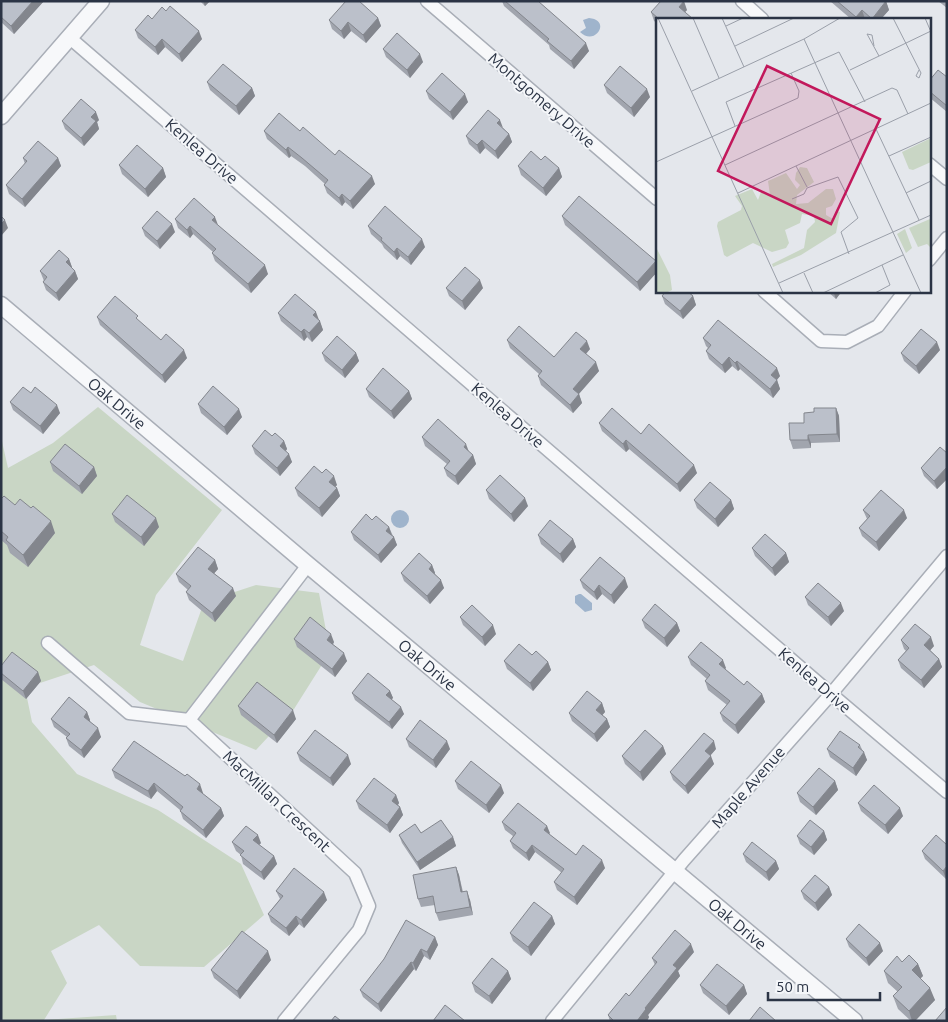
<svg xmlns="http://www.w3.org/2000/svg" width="948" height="1022" viewBox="0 0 948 1022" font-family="Ubuntu,sans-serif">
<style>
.green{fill:#c9d6c5}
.water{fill:#9fb4cc}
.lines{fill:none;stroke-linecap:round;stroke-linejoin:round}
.minor-casing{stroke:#a9aeb7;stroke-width:15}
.tertiary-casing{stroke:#a9aeb7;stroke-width:19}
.minor{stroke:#f7f8fa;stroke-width:12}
.tertiary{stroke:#f7f8fa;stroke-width:16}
.wall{fill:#a1a5ae}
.shaded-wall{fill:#83868d}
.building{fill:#bbc0ca;stroke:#83868d}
.labels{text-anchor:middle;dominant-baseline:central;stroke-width:4;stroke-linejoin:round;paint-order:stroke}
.street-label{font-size:16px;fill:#2b3445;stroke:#f4f6f9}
.inset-road{fill:none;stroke:#9a9fa9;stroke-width:1}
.view{fill:#c2185b;fill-opacity:0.15;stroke:#c2185b;stroke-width:2.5}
.inset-edge{fill:none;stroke:#2b3445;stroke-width:2.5}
</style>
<rect width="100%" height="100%" fill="#e4e7ec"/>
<!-- green -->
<path class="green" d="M 98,407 L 222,510 L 156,595 L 140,645 L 183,661 L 204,602 L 256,585 L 319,593 L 330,652 L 294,709 L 256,750 L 140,702 L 94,665 L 25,688 L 32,722 L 77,774 L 158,810 L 241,864 L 264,915 L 204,967 L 140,966 L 99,925 L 51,951 L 67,983 L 44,1020 L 116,1015 L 117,1021 L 1,1021 L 1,437 L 8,468 L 53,443 Z"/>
<!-- water -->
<path class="water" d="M 589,18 C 612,20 595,47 580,32 L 586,28 L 583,20 Z
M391 519a9 9 0 1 1 18 0a9 9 0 1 1-18 0Z
M 579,594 L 581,594 L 592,603 L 592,610 L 585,612 L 575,603 L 575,596 Z"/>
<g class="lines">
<!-- minor casing -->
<g class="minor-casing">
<path id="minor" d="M 427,1 L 657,199
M 742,1 L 762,19
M 70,38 L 831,694 L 947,792
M 929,164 L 947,179
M 929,260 L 947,238
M 764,291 L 821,341 L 847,342 L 878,326 L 905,291
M 48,643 L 129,713 L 189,720 L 355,873 L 369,906 L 359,930 L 284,1021
M 189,720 L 308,565
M 552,1021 L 684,860 L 831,694 L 947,556"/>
</g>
<!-- tertiary casing -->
<g class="tertiary-casing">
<g id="tertiary">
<path d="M 1,116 L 101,1"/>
<path id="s1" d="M 1,305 L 308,565 L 854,1021"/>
</g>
</g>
<!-- minor -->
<use href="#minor" class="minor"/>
<!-- tertiary -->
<use href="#tertiary" class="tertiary"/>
</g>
<!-- wall -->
<path class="wall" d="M 1,1 L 44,1 L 14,34 L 1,22 Z
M 200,1 L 210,1 L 205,6 Z
M 502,1 L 538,1 L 589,51 L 574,69 L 550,49 L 549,45 L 504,6 Z
M 830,1 L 886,1 L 889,10 L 881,19 L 851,19 Z
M 938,1 L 947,1 L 947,8 Z
M 687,10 L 685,12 L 693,19 L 657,19 L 657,23 L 654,21 L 651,12 Z
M 166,11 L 202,39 L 182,62 L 165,47 L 158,55 L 138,38 L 135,30 L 152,19 Z
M 378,18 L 381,26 L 366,43 L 351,31 L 344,39 L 332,29 L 329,20 Z
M 383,49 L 423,62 L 410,78 L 386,57 Z
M 947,77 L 947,112 L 929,97 L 929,81 Z
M 207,82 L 252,88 L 255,96 L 239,115 L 210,90 Z
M 604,85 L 650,97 L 634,117 L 607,93 Z
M 426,91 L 468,102 L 453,120 L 429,99 Z
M 99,120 L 97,122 L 99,129 L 84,146 L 65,129 L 62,121 Z
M 503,128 L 509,134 L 512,142 L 498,159 L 485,148 L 480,154 L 469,144 L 466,136 Z
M 264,131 L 300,131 L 375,184 L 353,209 L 345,202 L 342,206 L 327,193 L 324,185 L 325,184 L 305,166 L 291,156 L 289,158 L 267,139 Z
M 23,158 L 58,158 L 61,166 L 25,207 L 9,194 L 6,185 L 25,164 Z
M 541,160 L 559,168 L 562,177 L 546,196 L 521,175 L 518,166 Z
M 119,165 L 163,168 L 166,177 L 148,197 L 122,174 Z
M 562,216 L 657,264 L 657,272 L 640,291 L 565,225 Z
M 175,219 L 218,225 L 268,274 L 251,293 L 215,261 L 212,253 L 213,252 L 193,234 L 190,238 L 178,228 Z
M 368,226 L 425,247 L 411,265 L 400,256 L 397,260 L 384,248 L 382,244 L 371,234 Z
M 142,228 L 175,232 L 160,249 L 145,236 Z
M 69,259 L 72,268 L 75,271 L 78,279 L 59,301 L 46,290 L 43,282 L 44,281 L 40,271 Z
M 446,288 L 483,288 L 465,310 L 449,296 Z
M 827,291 L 842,291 L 836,299 Z
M 662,296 L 693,296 L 696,305 L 683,319 L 665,304 Z
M 278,313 L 319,320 L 323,330 L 312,342 L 307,337 L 304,341 L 281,321 Z
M 97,317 L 161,340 L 187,358 L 165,383 L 100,325 Z
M 703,338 L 780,376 L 777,380 L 780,389 L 773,398 L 740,369 L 738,371 L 732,366 L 725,373 L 709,359 L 706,351 L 708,348 L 706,346 Z
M 507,340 L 554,357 L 590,349 L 586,354 L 599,371 L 579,394 L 582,403 L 573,413 L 541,385 L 538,376 L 539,374 L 510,348 Z
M 940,350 L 919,374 L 904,361 L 901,353 Z
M 322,353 L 356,353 L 359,361 L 345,378 L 325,361 Z
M 366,389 L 409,391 L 412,399 L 394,419 L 369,397 Z
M 31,393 L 60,413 L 43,434 L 13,410 L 10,402 Z
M 198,404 L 242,417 L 227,435 L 201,413 Z
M 836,408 L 839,416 L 840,442 L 811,443 L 811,448 L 793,449 L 790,440 L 804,423 L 814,412 Z
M 599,423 L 641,434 L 697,473 L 680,492 L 629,449 L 626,452 L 602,431 Z
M 272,436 L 284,441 L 287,449 L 286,451 L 292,462 L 280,476 L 255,454 L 252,446 Z
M 422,437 L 469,452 L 473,455 L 476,464 L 458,485 L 447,476 L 444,468 L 447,464 L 425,446 Z
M 947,453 L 947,479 L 937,489 L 924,476 L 921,468 Z
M 50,462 L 94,467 L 97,476 L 82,494 L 53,471 Z
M 322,473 L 337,485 L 335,487 L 337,488 L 340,496 L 322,517 L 298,496 L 295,488 Z
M 486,490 L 528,506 L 514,522 L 489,499 Z
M 1,499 L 15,505 L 55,533 L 28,567 L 10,553 L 7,545 L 1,540 Z
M 694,500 L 731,500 L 734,509 L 718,527 L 697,508 Z
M 863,510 L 907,518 L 879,551 L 862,536 L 859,528 L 867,519 Z
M 112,514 L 159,527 L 144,546 L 115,522 Z
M 372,520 L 389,527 L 397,545 L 381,563 L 354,540 L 351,532 Z
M 538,535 L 573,539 L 576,547 L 563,563 L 541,544 Z
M 752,548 L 786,553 L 789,562 L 775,576 L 755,556 Z
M 215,560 L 218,569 L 214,573 L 236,596 L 215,622 L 189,600 L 186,592 L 188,590 L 179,582 L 176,574 Z
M 432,565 L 435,573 L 435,574 L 444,588 L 430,604 L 404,581 L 401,573 Z
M 580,580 L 628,587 L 614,604 L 602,594 L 597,600 L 583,588 Z
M 805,597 L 844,611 L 831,626 L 808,605 Z
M 460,617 L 496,634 L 485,646 L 463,625 Z
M 642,620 L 677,623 L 680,631 L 667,647 L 645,628 Z
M 294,639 L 334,642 L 333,645 L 347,661 L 335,677 L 297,647 Z
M 901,640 L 934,646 L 930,650 L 939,659 L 942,667 L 924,688 L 901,668 L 898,660 L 906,651 L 904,649 Z
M 532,655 L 548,662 L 551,670 L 533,691 L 507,669 L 504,661 Z
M 688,657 L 726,668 L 725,669 L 744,685 L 762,694 L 765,702 L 738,734 L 723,721 L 720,713 L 727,705 L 708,690 L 705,681 L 707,679 L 691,665 Z
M 1,666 L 38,672 L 41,681 L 26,699 L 1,679 Z
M 390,691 L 393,698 L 391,699 L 404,714 L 392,729 L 355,700 L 352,693 Z
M 602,703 L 605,712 L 602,715 L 607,719 L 610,727 L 597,742 L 572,721 L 569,713 Z
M 238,706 L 296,719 L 277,743 L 241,715 Z
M 87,712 L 90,720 L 90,721 L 101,737 L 84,758 L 69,746 L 66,738 L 67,737 L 54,727 L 51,719 Z
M 406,739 L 450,749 L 436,768 L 409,747 Z
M 860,745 L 867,760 L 856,776 L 830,757 L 827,749 Z
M 663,746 L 666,754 L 643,781 L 625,764 L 622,756 Z
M 716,749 L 710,756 L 714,764 L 688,794 L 673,780 L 670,772 Z
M 297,753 L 351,764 L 333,786 L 300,761 Z
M 112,770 L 203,793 L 203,794 L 221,808 L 224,816 L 206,838 L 183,819 L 180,810 L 157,791 L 151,799 L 115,778 Z
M 455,781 L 504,793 L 489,813 L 458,789 Z
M 835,781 L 838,790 L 816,815 L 800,802 L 797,793 Z
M 396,795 L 399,803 L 398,805 L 400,807 L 403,815 L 390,833 L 359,809 L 356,801 Z
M 858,803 L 903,816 L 888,834 L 861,811 Z
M 502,822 L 547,826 L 549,834 L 576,855 L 605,868 L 577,905 L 557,890 L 554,882 L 562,873 L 535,852 L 529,861 L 513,848 L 510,841 L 513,836 L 505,830 Z
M 824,831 L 827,840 L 814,855 L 800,844 L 797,836 Z
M 421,833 L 453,837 L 456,846 L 420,870 L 402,843 L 399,835 Z
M 232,842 L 261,843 L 259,845 L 274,856 L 277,864 L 264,880 L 243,864 L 241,855 L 236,851 Z
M 947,845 L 947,878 L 946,879 L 925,859 L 922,851 Z
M 743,854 L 776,861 L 779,869 L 769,881 L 746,862 Z
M 456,867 L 459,875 L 463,892 L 470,900 L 473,915 L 439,921 L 436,913 L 435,905 L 421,907 L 418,899 Z
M 829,887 L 832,895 L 818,911 L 804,899 L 801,891 Z
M 276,891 L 327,900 L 304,928 L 299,924 L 289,936 L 271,922 L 268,914 L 280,899 Z
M 552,916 L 555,924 L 531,956 L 513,941 L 510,933 Z
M 435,937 L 438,945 L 430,960 L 424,956 L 416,971 L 414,969 L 381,1012 L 363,997 L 360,990 Z
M 846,939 L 883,951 L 869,966 L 849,947 Z
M 694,952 L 678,971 L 680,976 L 648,1015 L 649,1017 L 647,1021 L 610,1021 L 608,1015 L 629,996 L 655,965 L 652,958 Z
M 271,960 L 240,999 L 214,978 L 211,970 Z
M 902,962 L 918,964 L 923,976 L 920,978 L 935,1000 L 915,1021 L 911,1021 L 898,1009 L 893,996 L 898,992 L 888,983 L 884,971 Z
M 508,971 L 511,979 L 492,1004 L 475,992 L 472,983 Z
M 700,985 L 744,985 L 747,994 L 729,1015 L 703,993 Z"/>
<!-- shaded-wall -->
<path class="shaded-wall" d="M 33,1 L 44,1 L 14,34 L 11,26 Z
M 203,1 L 210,1 L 205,6 Z
M 684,1 L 687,10 L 682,15 L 679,7 Z
M 886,1 L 889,10 L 881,19 L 872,19 Z
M 862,10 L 865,19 L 856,19 L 856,17 Z
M 378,18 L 381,26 L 366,43 L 363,35 Z
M 348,22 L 351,31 L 344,39 L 341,31 Z
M 199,31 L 202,39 L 182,62 L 179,54 Z
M 162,39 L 165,47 L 158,55 L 155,47 Z
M 586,43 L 589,51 L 574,69 L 571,61 Z
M 420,54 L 423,62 L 410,78 L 407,70 Z
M 252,88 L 255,96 L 239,115 L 236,106 Z
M 647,89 L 650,97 L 634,117 L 631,108 Z
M 465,94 L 468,102 L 453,120 L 450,112 Z
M 96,112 L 99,120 L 97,122 L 99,129 L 84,146 L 81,138 L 91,117 Z
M 500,120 L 503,128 L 497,123 Z
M 509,134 L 512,142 L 498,159 L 495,151 Z
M 482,140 L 485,148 L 480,154 L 477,145 Z
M 288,147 L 291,156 L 289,158 L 286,150 Z
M 58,158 L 61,166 L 25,207 L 22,199 Z
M 163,168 L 166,177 L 148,197 L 145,189 Z
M 559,168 L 562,177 L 546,196 L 543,188 Z
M 372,176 L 375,184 L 353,209 L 350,201 Z
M 342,194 L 345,202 L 342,206 L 339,198 Z
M 215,217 L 218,225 L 212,220 Z
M 5,220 L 8,228 L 1,236 L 1,224 Z
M 172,224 L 175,232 L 160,249 L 157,241 Z
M 190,226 L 193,234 L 190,238 L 187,230 Z
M 422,239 L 425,247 L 411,265 L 408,257 Z
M 397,248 L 400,256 L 397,260 L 394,252 Z
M 69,259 L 72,267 L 69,271 L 66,262 Z
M 656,261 L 657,264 L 657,272 L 640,291 L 637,282 Z
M 265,265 L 268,274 L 251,293 L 248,284 Z
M 75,271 L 78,279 L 59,301 L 56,293 Z
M 480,280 L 483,288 L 465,310 L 462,301 Z
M 833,291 L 842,291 L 836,299 Z
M 693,296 L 696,305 L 683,319 L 680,311 Z
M 316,312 L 319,320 L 316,324 L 313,315 Z
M 320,321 L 323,330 L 312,342 L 309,333 Z
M 304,329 L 307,337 L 304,341 L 301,332 Z
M 587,341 L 590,349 L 583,357 L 580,349 Z
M 937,342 L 940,350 L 919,374 L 916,366 Z
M 184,350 L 187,358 L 165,383 L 162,375 Z
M 356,353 L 359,361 L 345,378 L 342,370 Z
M 729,357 L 732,366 L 725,373 L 722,365 Z
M 737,361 L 740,369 L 738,371 L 735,363 Z
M 596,362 L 599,371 L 576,397 L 573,389 Z
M 777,368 L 780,376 L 774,383 L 771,375 Z
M 777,380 L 780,389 L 773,398 L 770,389 Z
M 409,391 L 412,399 L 394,419 L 391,411 Z
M 579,394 L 582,403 L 573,413 L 570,405 Z
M 57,405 L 60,413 L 43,434 L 40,426 Z
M 836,408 L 839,416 L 840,442 L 837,434 Z
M 239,409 L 242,417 L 227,435 L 224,427 Z
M 808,435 L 811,443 L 811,448 L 808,440 Z
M 626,440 L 629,449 L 626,452 L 623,444 Z
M 284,441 L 287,449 L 283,454 L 280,446 Z
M 466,444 L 469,452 L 464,447 Z
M 289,454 L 292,462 L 280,476 L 277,468 Z
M 473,455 L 476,464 L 458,485 L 455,476 Z
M 694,465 L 697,473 L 680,492 L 677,484 Z
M 94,467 L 97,476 L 82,494 L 79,486 Z
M 947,467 L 947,479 L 937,489 L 934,481 Z
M 334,476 L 337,485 L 332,490 L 329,482 Z
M 337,488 L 340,496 L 322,517 L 319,508 Z
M 525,498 L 528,506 L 514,522 L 511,514 Z
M 731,500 L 734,509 L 718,527 L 715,519 Z
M 904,510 L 907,518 L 879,551 L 876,542 Z
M 156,518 L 159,527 L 144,546 L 141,537 Z
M 51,521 L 55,533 L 28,567 L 23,555 Z
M 389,527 L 392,536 L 386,531 Z
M 394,537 L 397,545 L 381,563 L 378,555 Z
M 573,539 L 576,547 L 563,563 L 560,554 Z
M 786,553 L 789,562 L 775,576 L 772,568 Z
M 215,560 L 218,569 L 211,577 L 208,569 Z
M 432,565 L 435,573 L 432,577 L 429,569 Z
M 625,578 L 628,587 L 614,604 L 611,595 Z
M 441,580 L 444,588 L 430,604 L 427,596 Z
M 599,585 L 602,594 L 597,600 L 594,592 Z
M 233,588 L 236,596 L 215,622 L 212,613 Z
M 841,603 L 844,611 L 831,626 L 828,617 Z
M 677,623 L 680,631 L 667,647 L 664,638 Z
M 493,625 L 496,634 L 485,646 L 482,637 Z
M 331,634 L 334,642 L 330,648 L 327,640 Z
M 931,637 L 934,646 L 927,654 L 924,645 Z
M 344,653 L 347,661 L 335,677 L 332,669 Z
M 939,659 L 942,667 L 924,688 L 921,680 Z
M 723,660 L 726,668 L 722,672 L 719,664 Z
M 548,662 L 551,670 L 533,691 L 530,683 Z
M 38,672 L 41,681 L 26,699 L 23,691 Z
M 390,691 L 393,698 L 389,702 L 386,695 Z
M 762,694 L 765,702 L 738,734 L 735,725 Z
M 602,703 L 605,712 L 599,719 L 596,710 Z
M 401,707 L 404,714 L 392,729 L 389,722 Z
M 293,710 L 296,719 L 277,743 L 274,735 Z
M 87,712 L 90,720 L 87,725 L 84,717 Z
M 607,719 L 610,727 L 597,742 L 594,734 Z
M 98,728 L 101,737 L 84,758 L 81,750 Z
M 447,741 L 450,749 L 436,768 L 433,760 Z
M 714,741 L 716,749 L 708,758 L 705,751 Z
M 663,746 L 666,754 L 643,781 L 640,772 Z
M 864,752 L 867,760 L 856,776 L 853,768 Z
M 348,755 L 351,764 L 333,786 L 330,778 Z
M 711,756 L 714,764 L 688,794 L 685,786 Z
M 835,781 L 838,790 L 816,815 L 813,807 Z
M 154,783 L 157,791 L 151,799 L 148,791 Z
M 200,784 L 203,793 L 200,797 L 197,789 Z
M 501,785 L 504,793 L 489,813 L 486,805 Z
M 396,795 L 399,803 L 395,809 L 392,801 Z
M 400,807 L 403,815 L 390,833 L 387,825 Z
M 221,808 L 224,816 L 206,838 L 203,830 Z
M 900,808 L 903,816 L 888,834 L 885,825 Z
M 547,826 L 550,833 L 547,837 L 544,830 Z
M 824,831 L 827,840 L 814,855 L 811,847 Z
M 258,835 L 261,843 L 256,848 L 253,840 Z
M 453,837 L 456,846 L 420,870 L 417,862 Z
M 532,845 L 535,852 L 529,861 L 526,853 Z
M 274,856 L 277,864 L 264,880 L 261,872 Z
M 602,860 L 605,868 L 577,905 L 574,897 Z
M 776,861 L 779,869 L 769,881 L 766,872 Z
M 947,866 L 947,878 L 946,879 L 943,871 Z
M 456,867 L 459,875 L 464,901 L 461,892 Z
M 829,887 L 832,895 L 818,911 L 815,903 Z
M 467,891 L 470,900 L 473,915 L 470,907 Z
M 324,892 L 327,900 L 304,928 L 301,920 Z
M 296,916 L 299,924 L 289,936 L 286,928 Z
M 552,916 L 555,924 L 531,956 L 528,947 Z
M 435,937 L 438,945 L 430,960 L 427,952 Z
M 880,943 L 883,951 L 869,966 L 866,958 Z
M 691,944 L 694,952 L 678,971 L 680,976 L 648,1015 L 649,1017 L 647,1021 L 637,1021 L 645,1008 L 673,965 Z
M 421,949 L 424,956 L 416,971 L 413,963 Z
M 268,951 L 271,960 L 240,999 L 237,991 Z
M 411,962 L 414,969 L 381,1012 L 378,1004 Z
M 918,964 L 923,976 L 916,983 L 912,970 Z
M 508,971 L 511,979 L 492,1004 L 489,996 Z
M 744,985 L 747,994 L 729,1015 L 726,1006 Z
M 930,988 L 935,1000 L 915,1021 L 912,1021 L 909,1011 Z"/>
<!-- building -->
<path class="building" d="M 1,1 L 33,1 L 11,26 L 1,17 Z
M 346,1 L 359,1 L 378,18 L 363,35 L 348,22 L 341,31 L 329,20 Z
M 505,1 L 538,1 L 586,43 L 571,61 L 547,41 L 549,39 Z
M 661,1 L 684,1 L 679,7 L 693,19 L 659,19 L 651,12 Z
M 837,1 L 886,1 L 872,19 L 862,10 L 856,17 Z
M 170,6 L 199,31 L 179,54 L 162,39 L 155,47 L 135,30 L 148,15 L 152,19 L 162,7 L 166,11 Z
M 397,33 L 420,54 L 407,70 L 383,49 Z
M 223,64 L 252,88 L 236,106 L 207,82 Z
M 620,66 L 647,89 L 631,108 L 604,85 Z
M 938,70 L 947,77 L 947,106 L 929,91 L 929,81 Z
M 442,73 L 465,94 L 450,112 L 426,91 Z
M 81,99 L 96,112 L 91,117 L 96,121 L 81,138 L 62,121 Z
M 488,110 L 500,120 L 497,123 L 509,134 L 495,151 L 482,140 L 477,145 L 466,136 Z
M 279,113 L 300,131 L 303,127 L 335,155 L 339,150 L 372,176 L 350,201 L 342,194 L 339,198 L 324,185 L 328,180 L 302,158 L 288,147 L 286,150 L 264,131 Z
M 38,141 L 58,158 L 22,199 L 6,185 L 27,161 L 23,158 Z
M 137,145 L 163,168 L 145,189 L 119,165 Z
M 531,151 L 541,160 L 545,156 L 559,168 L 543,188 L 518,166 Z
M 579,196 L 656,261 L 637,282 L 562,216 Z
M 194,198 L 215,217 L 212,220 L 265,265 L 248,284 L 212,253 L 216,249 L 190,226 L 187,230 L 175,219 Z
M 385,206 L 422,239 L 408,257 L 397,248 L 394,252 L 381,240 L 382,238 L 368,226 Z
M 157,211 L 172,224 L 157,241 L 142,228 Z
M 1,216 L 5,220 L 1,224 Z
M 59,250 L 69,259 L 66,262 L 75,271 L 56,293 L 43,282 L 47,277 L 40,271 Z
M 465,267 L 480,280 L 462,301 L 446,288 Z
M 666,291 L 687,291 L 693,296 L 680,311 L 662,296 Z
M 295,294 L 316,312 L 313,315 L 320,321 L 309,333 L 304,329 L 301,332 L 278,313 Z
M 115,296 L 138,316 L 136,318 L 161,340 L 166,334 L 184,350 L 162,375 L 97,317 Z
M 718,320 L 777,368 L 771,375 L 777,380 L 770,389 L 737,361 L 735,363 L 729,357 L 722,365 L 706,351 L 711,345 L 703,338 Z
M 519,326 L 554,357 L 576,332 L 587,341 L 580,349 L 596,362 L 573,389 L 579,394 L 570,405 L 538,376 L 542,371 L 507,340 Z
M 921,329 L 937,342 L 916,366 L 901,353 Z
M 337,336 L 356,353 L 342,370 L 322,353 Z
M 383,368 L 409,391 L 391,411 L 366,389 Z
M 213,386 L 239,409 L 224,427 L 198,404 Z
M 23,387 L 31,393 L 35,387 L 57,405 L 40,426 L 10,402 Z
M 612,408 L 641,434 L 649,424 L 694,465 L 677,484 L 626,440 L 623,444 L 599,423 Z
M 814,408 L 836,408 L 837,434 L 808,435 L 808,440 L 790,440 L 789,423 L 804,423 L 804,413 L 814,412 Z
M 438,419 L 466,444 L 464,447 L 473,455 L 455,476 L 444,468 L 450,461 L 422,437 Z
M 265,430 L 272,436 L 275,433 L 284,441 L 280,446 L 289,454 L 277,468 L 252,446 Z
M 65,444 L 94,467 L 79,486 L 50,462 Z
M 940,447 L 947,453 L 947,467 L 934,481 L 921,468 Z
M 314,466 L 322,473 L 326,469 L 334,476 L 329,482 L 337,488 L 319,508 L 295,488 Z
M 500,475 L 525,498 L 511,514 L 486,490 Z
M 710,482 L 731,500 L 715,519 L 694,500 Z
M 881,490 L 904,510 L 876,542 L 859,528 L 870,516 L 863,510 Z
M 127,495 L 156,518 L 141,537 L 112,514 Z
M 4,496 L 15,505 L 20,499 L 31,508 L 33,506 L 51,521 L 23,555 L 6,540 L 8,537 L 1,531 L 1,499 Z
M 366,514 L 372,520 L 376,516 L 389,527 L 386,531 L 394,537 L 378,555 L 351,532 Z
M 550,520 L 573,539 L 560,554 L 538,535 Z
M 765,534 L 786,553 L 772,568 L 752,548 Z
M 198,547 L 215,560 L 208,569 L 233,588 L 212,613 L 186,592 L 191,586 L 176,574 Z
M 419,553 L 432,565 L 429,569 L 441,580 L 427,596 L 401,573 Z
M 600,557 L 625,578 L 611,595 L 599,585 L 594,592 L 580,580 Z
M 818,583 L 841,603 L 828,617 L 805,597 Z
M 655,604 L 677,623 L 664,638 L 642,620 Z
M 472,605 L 493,625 L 482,637 L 460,617 Z
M 310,617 L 331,634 L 327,640 L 344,653 L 332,669 L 294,639 Z
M 915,624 L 931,637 L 924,645 L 939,659 L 921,680 L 898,660 L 909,648 L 901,640 Z
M 701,642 L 723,660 L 719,664 L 744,685 L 747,681 L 762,694 L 735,725 L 720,713 L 730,701 L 705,681 L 710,675 L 688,657 Z
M 519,644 L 532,655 L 536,651 L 548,662 L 530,683 L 504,661 Z
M 12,652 L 38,672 L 23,691 L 1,673 L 1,666 Z
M 368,673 L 390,691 L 386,695 L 401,707 L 389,722 L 352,693 Z
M 257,682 L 293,710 L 274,735 L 238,706 Z
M 587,691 L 602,703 L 596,710 L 607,719 L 594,734 L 569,713 Z
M 69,697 L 87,712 L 84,717 L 98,728 L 81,750 L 66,738 L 70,734 L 51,719 Z
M 420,720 L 447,741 L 433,760 L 406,739 Z
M 315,730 L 348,755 L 330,778 L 297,753 Z
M 645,730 L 663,746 L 640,772 L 622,756 Z
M 840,731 L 860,745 L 858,747 L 864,752 L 853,768 L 827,749 Z
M 704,733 L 714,741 L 705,751 L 711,756 L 685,786 L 670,772 Z
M 134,741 L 185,776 L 187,774 L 200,784 L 197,789 L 221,808 L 203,830 L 180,811 L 183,807 L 154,783 L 148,791 L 112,770 Z
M 471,761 L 501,785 L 486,805 L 455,781 Z
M 819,768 L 835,781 L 813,807 L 797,793 Z
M 374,778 L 396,795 L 392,801 L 400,807 L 387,825 L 356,801 Z
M 874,785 L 900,808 L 885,825 L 858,803 Z
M 518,803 L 547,826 L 544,830 L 576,855 L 583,845 L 602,860 L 574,897 L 554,882 L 564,869 L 532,845 L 526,853 L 510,841 L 516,833 L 502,822 Z
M 441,820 L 453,837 L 417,862 L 399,835 L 415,824 L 421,833 Z
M 810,820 L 824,831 L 811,847 L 797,836 Z
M 246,826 L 258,835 L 253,840 L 274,856 L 261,872 L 240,855 L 244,851 L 232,842 Z
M 936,835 L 947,845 L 947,866 L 943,871 L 922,851 Z
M 752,842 L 776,861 L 766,872 L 743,854 Z
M 456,867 L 461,892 L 467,891 L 470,907 L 436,913 L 433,896 L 418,899 L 413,875 Z
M 294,868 L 324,892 L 301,920 L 296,916 L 286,928 L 268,914 L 283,896 L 276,891 Z
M 815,875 L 829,887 L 815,903 L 801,891 Z
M 534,902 L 552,916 L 528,947 L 510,933 Z
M 406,920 L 435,937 L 427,952 L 421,949 L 413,963 L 411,962 L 378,1004 L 360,990 L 384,959 Z
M 859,924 L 880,943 L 866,958 L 846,939 Z
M 675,930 L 691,944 L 673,965 L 677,968 L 645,1008 L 646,1009 L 637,1021 L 614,1021 L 608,1015 L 626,993 L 629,996 L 657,962 L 652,958 Z
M 242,931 L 268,951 L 237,991 L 211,970 Z
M 909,955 L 918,964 L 912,970 L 930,988 L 909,1011 L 893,996 L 902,987 L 884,971 L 897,956 L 902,962 Z
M 492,958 L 508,971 L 489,996 L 472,983 Z
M 717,964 L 744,985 L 726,1006 L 700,985 Z
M 445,1005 L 465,1021 L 433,1021 Z
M 760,1007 L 776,1021 L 749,1021 Z
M 947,1007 L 947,1021 L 935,1021 Z
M 335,1016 L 341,1021 L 331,1021 Z"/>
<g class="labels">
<!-- street labels -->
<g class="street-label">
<text transform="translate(542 100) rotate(41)">Montgomery Drive</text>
<text transform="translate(202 151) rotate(41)">Kenlea Drive</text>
<text stroke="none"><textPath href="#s1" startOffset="152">Oak Drive</textPath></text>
<text transform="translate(508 415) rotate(41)">Kenlea Drive</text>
<text stroke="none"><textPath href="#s1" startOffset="558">Oak Drive</textPath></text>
<text transform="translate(815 680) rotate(41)">Kenlea Drive</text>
<text transform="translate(748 787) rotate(-49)">Maple Avenue</text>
<text transform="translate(277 801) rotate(43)">MacMillan Crescent</text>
<text stroke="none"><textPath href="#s1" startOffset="962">Oak Drive</textPath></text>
</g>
</g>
<!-- overview -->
<g transform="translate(656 18)">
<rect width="275" height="275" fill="#e4e7ec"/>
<path d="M 275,120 L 275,144 L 257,152 L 253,151 L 246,134 ZM 144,149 L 151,150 L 158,164 L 141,177 L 140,186 L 152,185 L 170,171 L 177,171 L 180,181 L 176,188 L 170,190 L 170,197 L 177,201 L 181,193 L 184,194 L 180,215 L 145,237 L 117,249 L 116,246 L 148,230 L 151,212 L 159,204 L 158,198 L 146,196 L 144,205 L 129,212 L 133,225 L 130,230 L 116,234 L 97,225 L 71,239 L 68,237 L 61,208 L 62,204 L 85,192 L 86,188 L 79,178 L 96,171 L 102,182 L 105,174 L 114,177 L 112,163 L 130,155 L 141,171 L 144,167 L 139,162 L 140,155 ZM 274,201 L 275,230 L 271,226 L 262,229 L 253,210 ZM 249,211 L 256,230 L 250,235 L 241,216 ZM 0,229 L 14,257 L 16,272 L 10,275 L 0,275 Z" fill="#c9d6c5"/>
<path class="inset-road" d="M 2,0 L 127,275M 37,0 L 63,60M 66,0 L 88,49M 237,0 L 265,55 L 263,60 L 260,58 L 263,52M 269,0 L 275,14M 70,8 L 87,0M 148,21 L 265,275M 79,28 L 138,0M 218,28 L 216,17 L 211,16 L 223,38M 194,52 L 275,13M 36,73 L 148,21 L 184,0M 79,108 L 70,84 L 183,34 L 209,84M 220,111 L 263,202M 233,138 L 275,119M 0,144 L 142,80 L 143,73 L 135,55M 69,147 L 236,70 L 241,72 L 252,96M 140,148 L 151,169M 82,175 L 275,85M 250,175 L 275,163M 136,181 L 148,176 L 151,170 L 182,159 L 202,200 L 185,214 L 193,236M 148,255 L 157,275M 123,265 L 275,197M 167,275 L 247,237M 219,275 L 234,267 L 226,247"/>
<path class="view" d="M 111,48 L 224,101 L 175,206 L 62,153 Z"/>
<rect width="275" height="275" class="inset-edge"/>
</g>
<!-- border -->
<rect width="948" height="1022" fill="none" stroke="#2b3445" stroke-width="5"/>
<!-- scale -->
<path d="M768 992v8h112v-8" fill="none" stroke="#2b3445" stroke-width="2.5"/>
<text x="776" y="992" font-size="15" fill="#2b3445" stroke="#f4f6f9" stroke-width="4" paint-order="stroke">50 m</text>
</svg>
